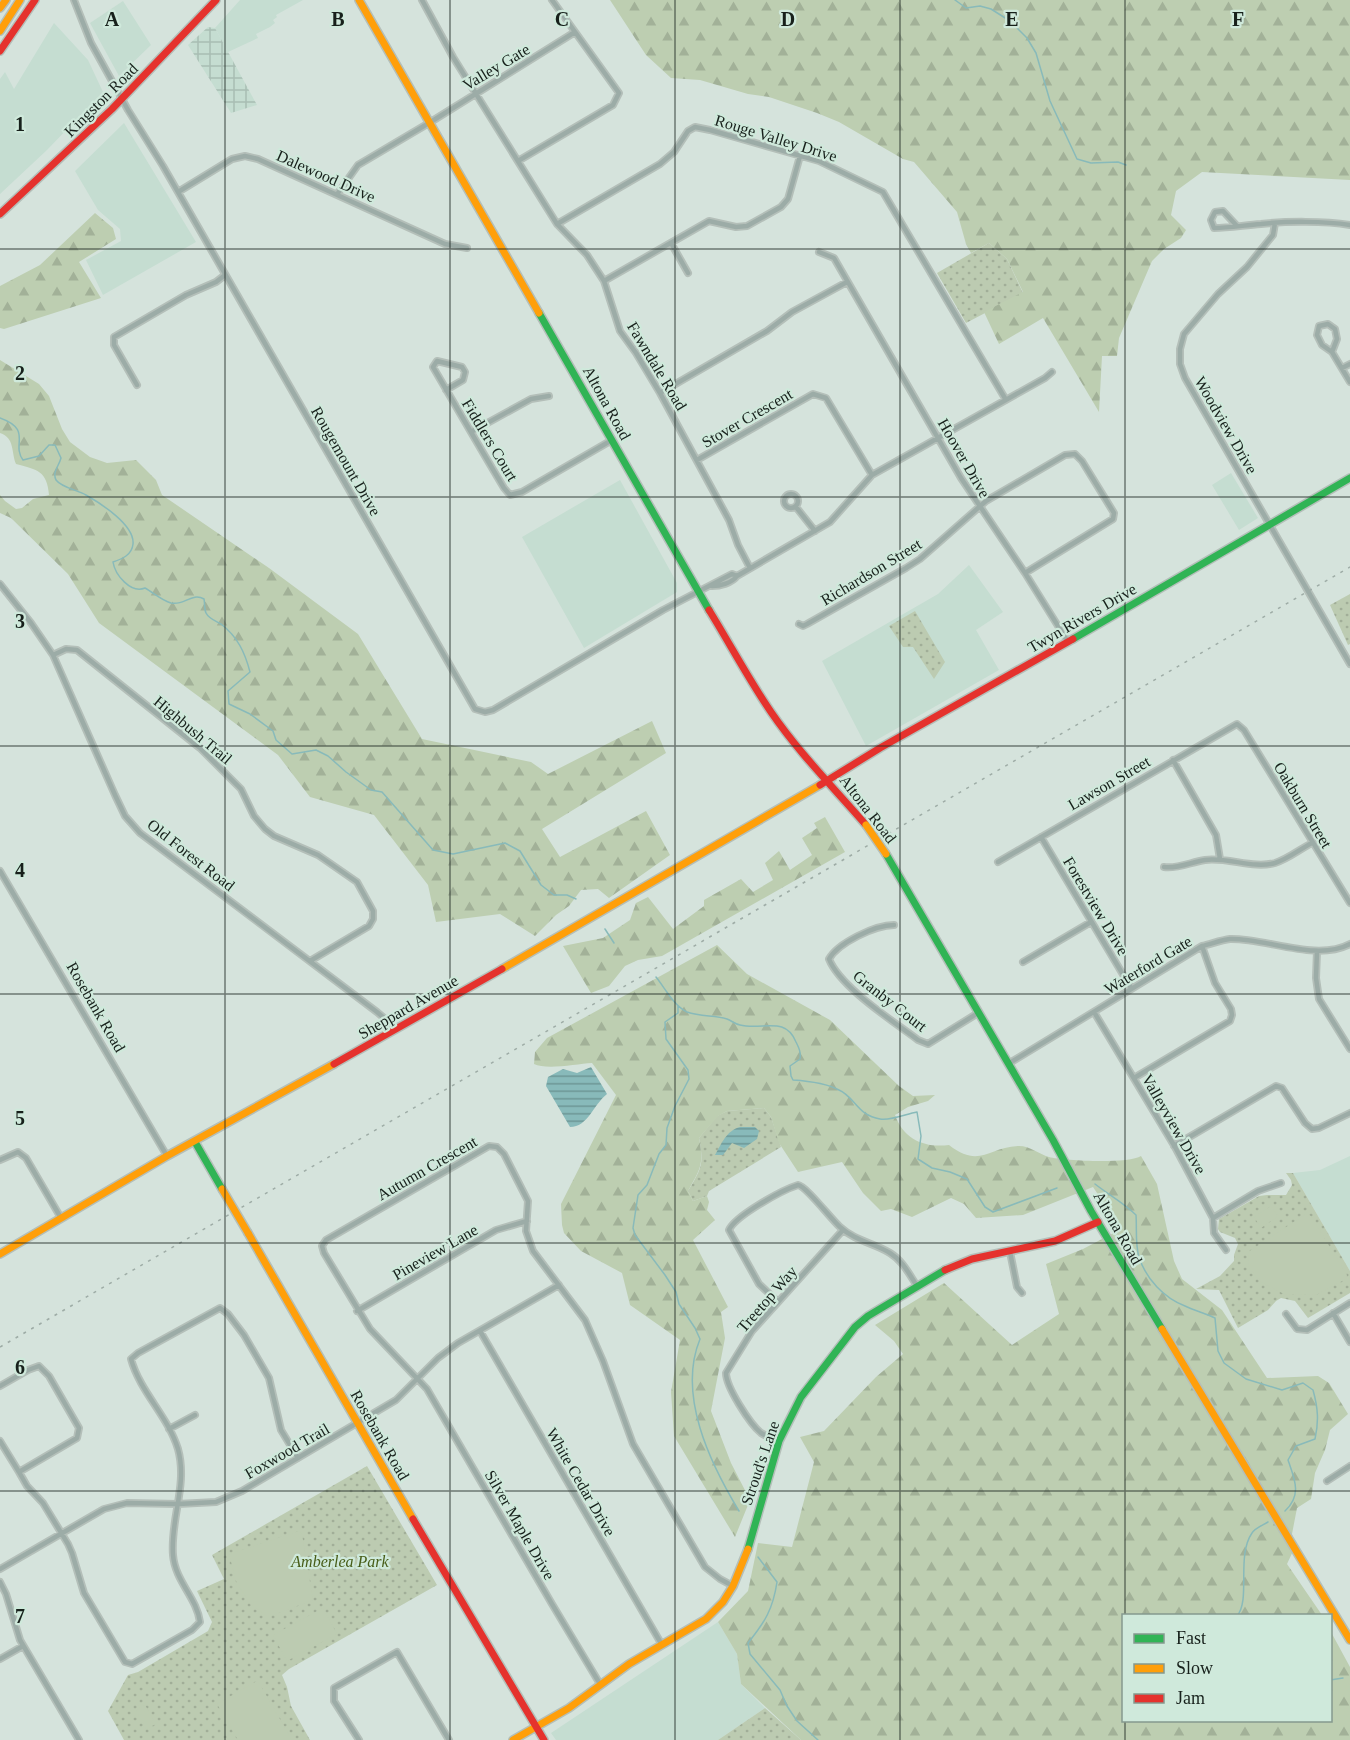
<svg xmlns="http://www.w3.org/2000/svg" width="1350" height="1740" viewBox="0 0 1350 1740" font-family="'Times New Roman',serif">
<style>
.built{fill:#c5ddd1}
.industrial{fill:url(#industrial-grid)}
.green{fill:url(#green-dots)}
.forest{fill:url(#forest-firs)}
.pitch{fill:#bccbb1}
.water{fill:url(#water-rules)}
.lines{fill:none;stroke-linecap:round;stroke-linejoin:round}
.stream{stroke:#88baba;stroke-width:1.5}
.street-casing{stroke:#b4bfb9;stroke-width:8}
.fast-casing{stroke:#b4bfb9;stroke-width:10}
.slow-casing{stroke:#b4bfb9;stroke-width:10}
.jam-casing{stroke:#b4bfb9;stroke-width:10}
.street{stroke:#9caca7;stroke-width:4.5}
.fast{stroke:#30b455;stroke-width:7}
.slow{stroke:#ff9f0a;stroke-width:7}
.jam{stroke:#e5322d;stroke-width:7}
.rail{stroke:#9eaca6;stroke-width:1.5;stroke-dasharray:3 6;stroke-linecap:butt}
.slow-bridge-casing{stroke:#b4bfb9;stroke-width:10;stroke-linecap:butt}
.slow-bridge{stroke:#ff9f0a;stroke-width:7}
.grid{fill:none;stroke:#17201b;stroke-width:1.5;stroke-opacity:0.55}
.labels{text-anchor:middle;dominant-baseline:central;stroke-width:4.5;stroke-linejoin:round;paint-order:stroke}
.street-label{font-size:16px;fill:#17201b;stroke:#cfe9db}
.park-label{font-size:16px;font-style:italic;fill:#475d18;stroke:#cfe9db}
.grid-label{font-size:20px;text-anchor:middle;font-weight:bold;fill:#17201b;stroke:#cfe9db;stroke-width:4.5;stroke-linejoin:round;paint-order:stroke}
</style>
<defs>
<pattern id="industrial-grid" width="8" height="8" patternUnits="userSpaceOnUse" patternTransform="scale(1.5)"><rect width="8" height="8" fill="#c5ddd1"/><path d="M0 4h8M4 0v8" fill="none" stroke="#a8bdb3"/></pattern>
<pattern id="green-dots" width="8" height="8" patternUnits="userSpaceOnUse" patternTransform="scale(1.5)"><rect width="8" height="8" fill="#bccbb1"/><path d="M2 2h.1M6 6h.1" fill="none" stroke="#a1ae98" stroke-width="1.8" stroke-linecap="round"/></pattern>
<pattern id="forest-firs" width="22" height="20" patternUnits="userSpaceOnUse" patternTransform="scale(1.5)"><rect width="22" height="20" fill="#bdceb1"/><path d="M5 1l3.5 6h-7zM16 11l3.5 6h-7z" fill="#a2b198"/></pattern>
<pattern id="water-rules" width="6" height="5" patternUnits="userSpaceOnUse" patternTransform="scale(1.5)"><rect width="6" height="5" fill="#88baba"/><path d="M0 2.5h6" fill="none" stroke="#6e9796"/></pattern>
</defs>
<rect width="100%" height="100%" fill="#d5e3dc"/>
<!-- built -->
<path class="built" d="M 240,0 L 303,0 L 276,15 L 277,17 L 273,20 L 275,23 L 270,27 L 256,34 L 258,38 L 228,52 L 215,28 Z
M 123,1 L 151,45 L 119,76 L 90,23 Z
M 54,23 L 88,60 L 103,92 L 47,150 L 0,194 L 0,79 L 5,72 L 14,89 Z
M 124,123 L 196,242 L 103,295 L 86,260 L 121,241 L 120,229 L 98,210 L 75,171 Z
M 1231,473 L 1258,518 L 1239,530 L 1212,485 Z
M 620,480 L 677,583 L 677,592 L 584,648 L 522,537 Z
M 969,565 L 1003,612 L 976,630 L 999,670 L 866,746 L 822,661 L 938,594 Z
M 1350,1156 L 1350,1271 L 1293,1173 L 1320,1170 Z
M 718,1622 L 737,1654 L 741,1684 L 765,1708 L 718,1740 L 556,1740 L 551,1733 Z"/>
<!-- industrial -->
<path class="industrial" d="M 208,27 L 215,28 L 257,105 L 231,113 L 188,45 Z"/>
<!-- green -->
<path class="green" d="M 989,243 L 1007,259 L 1023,293 L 966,323 L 937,273 Z
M 1350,594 L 1350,644 L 1348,645 L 1330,605 Z
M 915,611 L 945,662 L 934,679 L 913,647 L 903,647 L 889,626 Z
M 764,1108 L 771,1117 L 781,1147 L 709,1191 L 707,1196 L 693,1201 L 688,1191 C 702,1168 704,1164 699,1138 L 717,1116 L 727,1111 Z
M 1286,1173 L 1293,1173 L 1350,1271 L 1350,1293 L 1308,1318 L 1295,1301 L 1281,1298 L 1276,1301 L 1268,1310 L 1238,1328 L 1219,1290 L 1196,1289 L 1220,1276 L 1234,1261 L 1234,1255 L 1238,1244 L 1235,1238 L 1220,1232 L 1218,1229 L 1219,1219 L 1259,1196 L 1267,1195 L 1286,1195 L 1292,1185 L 1291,1180 Z
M 367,1466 L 437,1585 L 289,1669 L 282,1675 L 287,1687 L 291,1706 L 310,1740 L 124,1740 L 108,1711 L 128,1675 L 138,1672 L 208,1631 L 212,1622 L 197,1591 L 224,1579 L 212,1555 Z
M 765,1708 L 801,1740 L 718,1740 Z"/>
<!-- forest -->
<path class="forest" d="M 610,0 L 1350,0 L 1350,180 L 1202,172 L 1176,191 L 1171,215 L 1186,230 L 1181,238 L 1164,249 L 1152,261 L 1119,338 L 1117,356 L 1102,356 L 1099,412 L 1043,318 L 999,344 L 984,312 L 1023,292 L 1007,259 L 989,243 L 971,253 L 966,244 L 957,212 L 914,162 L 903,159 L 839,122 L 817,113 L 769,97 L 748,94 L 700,80 L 671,78 L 646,55 Z
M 95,213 L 113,228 L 116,239 L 79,262 L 101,298 L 4,329 L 0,328 L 0,286 L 40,265 Z
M 0,360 L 39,384 L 49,396 L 62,429 L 70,442 L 90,457 L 107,463 L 136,460 L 156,480 L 162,495 L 269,568 L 358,634 L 422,739 L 531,762 L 548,774 L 652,721 L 666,753 L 542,829 L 560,857 L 646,811 L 670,855 L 609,898 L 598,889 L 581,890 L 569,906 L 556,915 L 535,936 L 500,914 L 436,922 L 428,885 L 374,815 L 310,797 L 278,755 L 99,623 L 68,574 L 11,518 L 0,513 L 0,495 L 5,501 L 16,509 L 22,508 L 33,499 L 49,495 C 47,471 38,470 16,464 C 11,452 15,438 0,433 Z
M 825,817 L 845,852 L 662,956 L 638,960 L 625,966 L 609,986 L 591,993 L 563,946 L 603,938 L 630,920 L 636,903 L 648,897 L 673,929 L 704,906 L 704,900 L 741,879 L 753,892 L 773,880 L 765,863 L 779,851 L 790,870 L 812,855 L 802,838 L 817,828 L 814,823 Z
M 717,945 L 747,974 L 830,1020 L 899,1086 L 913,1096 L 935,1095 L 928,1101 L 908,1107 L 895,1115 C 904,1140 925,1148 949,1145 C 980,1169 988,1147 1019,1146 C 1030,1146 1039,1154 1049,1157 C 1064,1161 1129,1164 1141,1156 L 1157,1184 L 1174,1261 L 1182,1279 L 1222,1310 L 1267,1378 L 1318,1376 L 1329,1383 L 1348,1414 L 1330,1430 L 1325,1450 L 1315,1473 L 1311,1499 L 1297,1508 L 1292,1534 L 1294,1549 L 1287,1564 L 1322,1615 L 1124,1616 L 1124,1720 L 1330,1720 L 1331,1632 L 1350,1667 L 1350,1740 L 801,1740 L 741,1684 L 737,1654 L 718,1622 L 748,1591 L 758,1543 L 792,1547 L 814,1462 L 800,1437 L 824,1431 L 876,1377 L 903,1354 L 894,1341 L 875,1325 L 944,1283 L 1012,1345 L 1059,1314 L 1046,1264 L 1083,1249 L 1121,1229 L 1093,1187 L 1023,1215 L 976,1218 L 964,1204 L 951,1198 L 912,1217 L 891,1209 L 881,1211 L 863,1193 L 842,1162 L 798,1172 L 779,1143 L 771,1117 L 764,1108 L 727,1111 L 718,1116 L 699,1138 C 704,1164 701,1168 688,1191 L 693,1201 L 707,1196 L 709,1202 L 707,1210 L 715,1220 L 693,1240 L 728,1307 L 721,1312 L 725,1338 L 711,1411 L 731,1463 L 750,1500 L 735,1537 L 674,1436 L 671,1392 L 680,1340 L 630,1305 L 622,1273 L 581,1251 L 564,1233 L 562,1225 L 561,1204 L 616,1095 L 592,1063 C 577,1064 546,1070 534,1064 L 535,1052 L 547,1038 Z"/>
<!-- pitch -->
<path class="pitch" d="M 1271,1206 L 1278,1216 L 1261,1228 L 1254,1217 Z
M 1306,1214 L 1311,1216 L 1347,1275 L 1346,1279 L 1316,1295 L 1284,1294 L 1261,1282 L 1249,1268 L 1248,1252 Z
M 299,1531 L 302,1534 L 313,1600 L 273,1615 L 266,1615 L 250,1604 L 236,1581 L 229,1554 Z
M 323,1608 L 337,1634 L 287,1661 L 273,1635 Z
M 257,1681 L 258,1681 L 292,1740 L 238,1740 L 217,1704 Z
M 145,1705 L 156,1724 L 146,1729 L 136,1710 Z"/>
<!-- water -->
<path class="water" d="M 591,1067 L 607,1094 C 593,1105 588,1127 570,1127 L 546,1086 L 548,1077 L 563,1069 L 577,1073 Z
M 740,1127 L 755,1127 L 759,1131 L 757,1139 L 744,1148 L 732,1143 L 723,1155 L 715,1155 C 722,1143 726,1131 740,1127 Z"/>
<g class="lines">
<!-- stream -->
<path class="stream" d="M 955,0 L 966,8 L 980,6 L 991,9 L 1010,21 L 1027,38 L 1036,53 L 1050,101 L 1077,159 L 1091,163 L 1118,162 L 1126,165
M 0,418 C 33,430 11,444 23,460 L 39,456 L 49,445 L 55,445 L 61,458 C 59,466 52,472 56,480 C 62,488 78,490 86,495 C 100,503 135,525 133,544 C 132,555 122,559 113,562 C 115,575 131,594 145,588 C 154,593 161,600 171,603 C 184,606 192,592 204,599 C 205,604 204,609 206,613 C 209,619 216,621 221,624 C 238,637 245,653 250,672 L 228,691 L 229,704 L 250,714 L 273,731 L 276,740 L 292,754 L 316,750 L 328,756 L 346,772 L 371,790 L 382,792 L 433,850 L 453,854 L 505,843 L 520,851 L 541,885 L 554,895 L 567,895 L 576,899
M 605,929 L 614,943
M 656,977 C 665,988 674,1006 687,1012 C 701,1017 715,1015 727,1019 C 732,1021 735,1024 740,1025 C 762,1031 785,1015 796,1042 C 799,1048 801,1052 800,1059 L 790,1066 L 791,1076 L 793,1080 C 808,1081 826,1083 839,1090 C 855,1097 858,1116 880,1119 C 891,1121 906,1114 917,1112 L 921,1136 L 918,1159 L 932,1168 L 950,1172 L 967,1179 L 985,1207 L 993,1212 L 1057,1188
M 678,1006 L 678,1013 L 665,1022 L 666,1039 L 688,1070 L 689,1079 L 675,1106 L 667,1128 L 666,1145 L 659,1154 L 647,1185 L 638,1195 L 633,1228 L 635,1235 L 665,1275 L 676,1292 L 679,1304 L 695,1328 L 700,1339 C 677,1395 710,1463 739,1511
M 1095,1184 C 1109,1195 1124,1203 1136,1215 C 1137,1228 1135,1244 1139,1257 C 1146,1279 1164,1298 1185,1306 C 1195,1311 1205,1313 1215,1318 L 1218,1351 L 1224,1363 L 1246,1379 L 1282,1390 L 1303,1383 L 1313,1390 C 1318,1408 1319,1421 1315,1439 L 1296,1446 L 1288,1460 C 1295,1480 1302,1495 1285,1511
M 758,1557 L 777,1582 C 773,1609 765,1622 748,1643 L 750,1654 L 780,1690 L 787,1706 L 797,1721 L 818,1740
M 1237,1616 C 1251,1600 1236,1556 1252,1533 C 1255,1528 1263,1525 1268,1522
M 1330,1680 L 1343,1678"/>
<!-- street casing -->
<g class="street-casing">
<path id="street" d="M 74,0 L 91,43 L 128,110 L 163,166 L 475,709 L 485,712 L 493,710 L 663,610 L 732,574 L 737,576
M 422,0 L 453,57 L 557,224 L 587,255 L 604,281 L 620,331 L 636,353 L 660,393 L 729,520 L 738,545 L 750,568
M 518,161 L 613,105 L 619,93 L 552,0
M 178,192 L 232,159 L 245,156 L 258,159 L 445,244 L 467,248
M 338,193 L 358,165 L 429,123 L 575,32
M 1275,223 L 1273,235 L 1247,267 L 1218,294 L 1184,334 L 1180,349 L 1180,364 L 1185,378 L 1350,664
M 557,224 L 660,164 L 674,152 L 688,131 L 695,127 L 710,130 L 819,161 L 883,192 L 1006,400
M 1237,226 L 1223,211 L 1215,212 L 1211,220 L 1214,228 C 1230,228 1245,225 1261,224 C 1286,221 1325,221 1350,225
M 671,243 L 688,273
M 819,252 L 834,258 L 961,478 L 1025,573 L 1068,642
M 604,281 L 709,221 L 736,227 L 747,226 L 781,207 L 788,199 L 800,156
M 1332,352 L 1337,339 L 1335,329 L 1328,324 L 1319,326 L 1317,335 L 1322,345 L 1332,352 L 1350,382
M 1342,368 L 1350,364
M 137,385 L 114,345 L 114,337 L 186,295 L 216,282 L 225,275
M 446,390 L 463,380 L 465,372 L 462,367 L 437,361 L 433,367 C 457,408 480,448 504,488 L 510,495 L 522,492 L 612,440
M 660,393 L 767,331 L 792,312 L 847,282
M 471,432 L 531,399 L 549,396
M 697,460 L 813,394 L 826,398 L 872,475
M784 501a7 7 0 1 1 14 0a7 7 0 1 1-14 0Z
M 796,507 L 815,531
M 0,584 L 31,623 L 53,655 L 115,795 L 125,816 L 140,833 L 377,1012 L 397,1029
M 712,586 C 720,586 732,583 737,576 L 830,522 L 872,475 L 1045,378 L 1052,372
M 799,624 L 803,626 L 807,624 L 906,568 L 920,559 L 986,501 L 1065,455 L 1075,454 L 1082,461 L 1114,513 L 1113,519 L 1025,573
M 53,655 L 66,649 L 77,650 L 200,748 L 241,789 L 254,816 L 265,829 L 274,836 L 318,855 L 357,882 L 373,911 L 373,919 L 369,926 L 310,961
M 1173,760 L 1216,835 L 1220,859
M 1041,837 L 1131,988
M 998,862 L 1237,724 L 1244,730 L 1350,903
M 1164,867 C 1178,869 1191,862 1205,860 C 1228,857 1253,869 1275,863 C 1288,859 1300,849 1312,843
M 0,871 L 167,1156
M 894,925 C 875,925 838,943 829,959 C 840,987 893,1021 918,1040 L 928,1044 L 978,1013
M 1317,951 L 1316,978 L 1319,999 L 1350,1049
M 1023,962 L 1091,922
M 1094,1012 L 1175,1147 L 1213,1218 L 1214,1233 L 1226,1250
M 1008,1064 L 1202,946 C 1211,944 1221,940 1230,939 C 1267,938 1316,962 1350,944
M 1134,1078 L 1230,1021 L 1232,1015 L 1231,1009 L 1215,983 L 1202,946
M 1174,1146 L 1276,1086 L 1282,1088 L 1305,1123 L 1312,1129 L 1319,1128 L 1350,1113
M 0,1160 L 18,1152 L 26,1158 L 61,1218
M 1213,1218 L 1258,1191 L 1281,1183
M 1010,1252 L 1017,1287 L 1022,1293
M 778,1302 L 759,1284 L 729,1230 C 735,1216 782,1190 798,1185 C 806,1186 831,1219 840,1227 C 855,1241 874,1243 890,1253 C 903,1261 909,1274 917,1286
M 357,1311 L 496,1230 L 527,1221
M 1333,1313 L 1350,1342
M 1286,1314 L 1297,1329 L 1307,1330 L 1350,1303
M 480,1331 L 662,1645
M 0,1386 L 28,1370 L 39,1366 L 49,1376 L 79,1428 L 77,1438 L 19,1472 L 0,1441
M 169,1429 L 195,1415
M 779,1441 C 773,1439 766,1436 761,1433 C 750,1424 726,1387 726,1373 L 752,1331 L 843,1230
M 19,1472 L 27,1486 L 43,1503 L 68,1544 L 72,1553 L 84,1593 L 125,1662 L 132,1664 L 192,1630 L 200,1622 C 197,1598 175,1581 173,1555 C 170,1519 188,1485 178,1449 C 168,1416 140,1392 131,1359 L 138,1353 L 220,1308 L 228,1314 L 244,1335 L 269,1378 L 281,1430 L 298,1458
M 1327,1481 L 1350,1466
M 0,1569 L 104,1509 L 127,1503 L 178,1504 L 216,1502 L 242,1491 L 396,1400 L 438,1358 L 458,1343 L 559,1285
M 0,1582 L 6,1594 L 20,1640 L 79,1740
M 0,1659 L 23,1646
M 600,1684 L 552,1604 L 427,1389 L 370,1329 L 324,1253 L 322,1246 L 326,1240 L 489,1146 L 497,1147 L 504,1154 L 528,1201 L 526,1231 L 533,1251 L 585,1320 L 603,1361 L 633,1444 L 705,1567 L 720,1579 L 733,1586
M 359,1740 L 334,1701 L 334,1688 L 397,1652 L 449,1740"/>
</g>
<!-- fast casing -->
<g class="fast-casing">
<path id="fast" d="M 539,313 L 709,610
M 1073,639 L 1350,478
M 886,854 L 1053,1140 L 1091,1211 L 1162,1329
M 195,1142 L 222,1189
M 748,1549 L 779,1441 L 801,1397 L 855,1327 L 868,1316 L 945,1270"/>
</g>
<!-- slow casing -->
<g class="slow-casing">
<path id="slow" d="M 359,0 L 539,313
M 0,8 L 6,0
M 0,31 L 20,0
M 502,969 L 820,785
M 248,1233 L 413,1519
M 0,1254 L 167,1156 L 334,1064
M 1162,1329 L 1350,1640
M 513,1740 L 569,1708 L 629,1664 L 706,1619 L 723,1602 L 733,1586 L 748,1549"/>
</g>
<!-- jam casing -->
<g class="jam-casing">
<path id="jam" d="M 0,51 L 35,0
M 0,214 L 112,109 L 216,0
M 709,610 C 730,644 749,680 771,712 C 799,753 834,788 866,825
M 820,785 L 880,748 L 1073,639
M 334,1064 L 502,969
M 945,1270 L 972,1259 L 1055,1241 L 1098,1222
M 413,1519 L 544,1740"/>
</g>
<!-- street -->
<use href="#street" class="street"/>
<!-- fast -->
<use href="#fast" class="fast"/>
<!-- slow -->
<use href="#slow" class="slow"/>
<!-- jam -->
<use href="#jam" class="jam"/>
<!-- rail -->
<path class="rail" d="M 0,1347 L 1350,567"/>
<!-- slow-bridge casing -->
<g class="slow-bridge-casing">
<path id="slow-bridge" d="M 866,825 L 886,854
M 222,1189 L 248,1233"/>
</g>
<!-- slow-bridge -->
<use href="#slow-bridge" class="slow-bridge"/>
</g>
<!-- grid -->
<path class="grid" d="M 225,0 L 225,1740M 450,0 L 450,1740M 675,0 L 675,1740M 900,0 L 900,1740M 1125,0 L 1125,1616M 0,249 L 1350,249M 0,497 L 1350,497M 0,746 L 1350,746M 0,994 L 1350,994M 0,1243 L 1350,1243M 0,1491 L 1350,1491M 1125,1720 L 1125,1740"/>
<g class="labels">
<!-- street labels -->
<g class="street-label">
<text transform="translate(496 67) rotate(-31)">Valley Gate</text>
<text transform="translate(101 100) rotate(-45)">Kingston Road</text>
<text transform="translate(776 138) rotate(17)">Rouge Valley Drive</text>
<text transform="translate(326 176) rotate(24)">Dalewood Drive</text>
<text transform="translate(657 366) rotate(59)">Fawndale Road</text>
<text transform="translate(607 403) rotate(61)">Altona Road</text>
<text transform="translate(747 418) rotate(-30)">Stover Crescent</text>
<text transform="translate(1226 425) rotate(60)">Woodview Drive</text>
<text transform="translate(490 440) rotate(59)">Fiddlers Court</text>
<text transform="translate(964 458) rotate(60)">Hoover Drive</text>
<text transform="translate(346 461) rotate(60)">Rougemount Drive</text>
<text transform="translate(871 572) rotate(-31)">Richardson Street</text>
<text transform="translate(1082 618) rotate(-30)">Twyn Rivers Drive</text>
<text transform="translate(193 730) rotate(40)">Highbush Trail</text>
<text transform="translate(1109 783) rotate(-30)">Lawson Street</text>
<text transform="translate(1303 805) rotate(59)">Oakburn Street</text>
<text transform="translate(868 809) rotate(52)">Altona Road</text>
<text transform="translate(191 855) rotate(38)">Old Forest Road</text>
<text transform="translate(1096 906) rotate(59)">Forestview Drive</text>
<text transform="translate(1148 965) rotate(-31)">Waterford Gate</text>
<text transform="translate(890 1001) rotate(38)">Granby Court</text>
<text transform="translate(96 1007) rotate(60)">Rosebank Road</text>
<text transform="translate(408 1007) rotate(-30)">Sheppard Avenue</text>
<text transform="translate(1174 1124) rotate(60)">Valleyview Drive</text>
<text transform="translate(427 1168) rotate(-30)">Autumn Crescent</text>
<text transform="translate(1118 1228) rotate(60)">Altona Road</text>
<text transform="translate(435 1252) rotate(-30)">Pineview Lane</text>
<text transform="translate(767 1299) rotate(-49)">Treetop Way</text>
<text transform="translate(380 1435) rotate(60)">Rosebank Road</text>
<text transform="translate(287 1451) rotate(-30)">Foxwood Trail</text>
<text transform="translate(760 1463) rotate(-71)">Stroud's Lane</text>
<text transform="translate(581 1482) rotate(60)">White Cedar Drive</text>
<text transform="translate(520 1525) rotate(60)">Silver Maple Drive</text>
</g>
<!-- park labels -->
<g class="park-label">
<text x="340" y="1561">Amberlea Park</text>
</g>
</g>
<g class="grid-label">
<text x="112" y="26">A</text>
<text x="338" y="26">B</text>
<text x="562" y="26">C</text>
<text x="788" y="26">D</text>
<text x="1012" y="26">E</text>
<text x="1238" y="26">F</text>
<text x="20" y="131">1</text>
<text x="20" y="380">2</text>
<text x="20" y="628">3</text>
<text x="20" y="877">4</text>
<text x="20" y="1125">5</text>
<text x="20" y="1374">6</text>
<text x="20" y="1623">7</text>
</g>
<!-- legend -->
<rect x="1122" y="1614" width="210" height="108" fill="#cfe9db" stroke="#85998e" stroke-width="1.5"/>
<rect x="1134" y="1634" width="30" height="9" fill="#30b455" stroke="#85998e" stroke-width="1.5"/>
<text x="1176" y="1644" font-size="18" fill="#17201b">Fast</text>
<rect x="1134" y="1664" width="30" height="9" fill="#ff9f0a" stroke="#85998e" stroke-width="1.5"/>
<text x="1176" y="1674" font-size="18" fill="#17201b">Slow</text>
<rect x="1134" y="1694" width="30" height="9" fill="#e5322d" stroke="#85998e" stroke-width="1.5"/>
<text x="1176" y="1704" font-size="18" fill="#17201b">Jam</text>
</svg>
